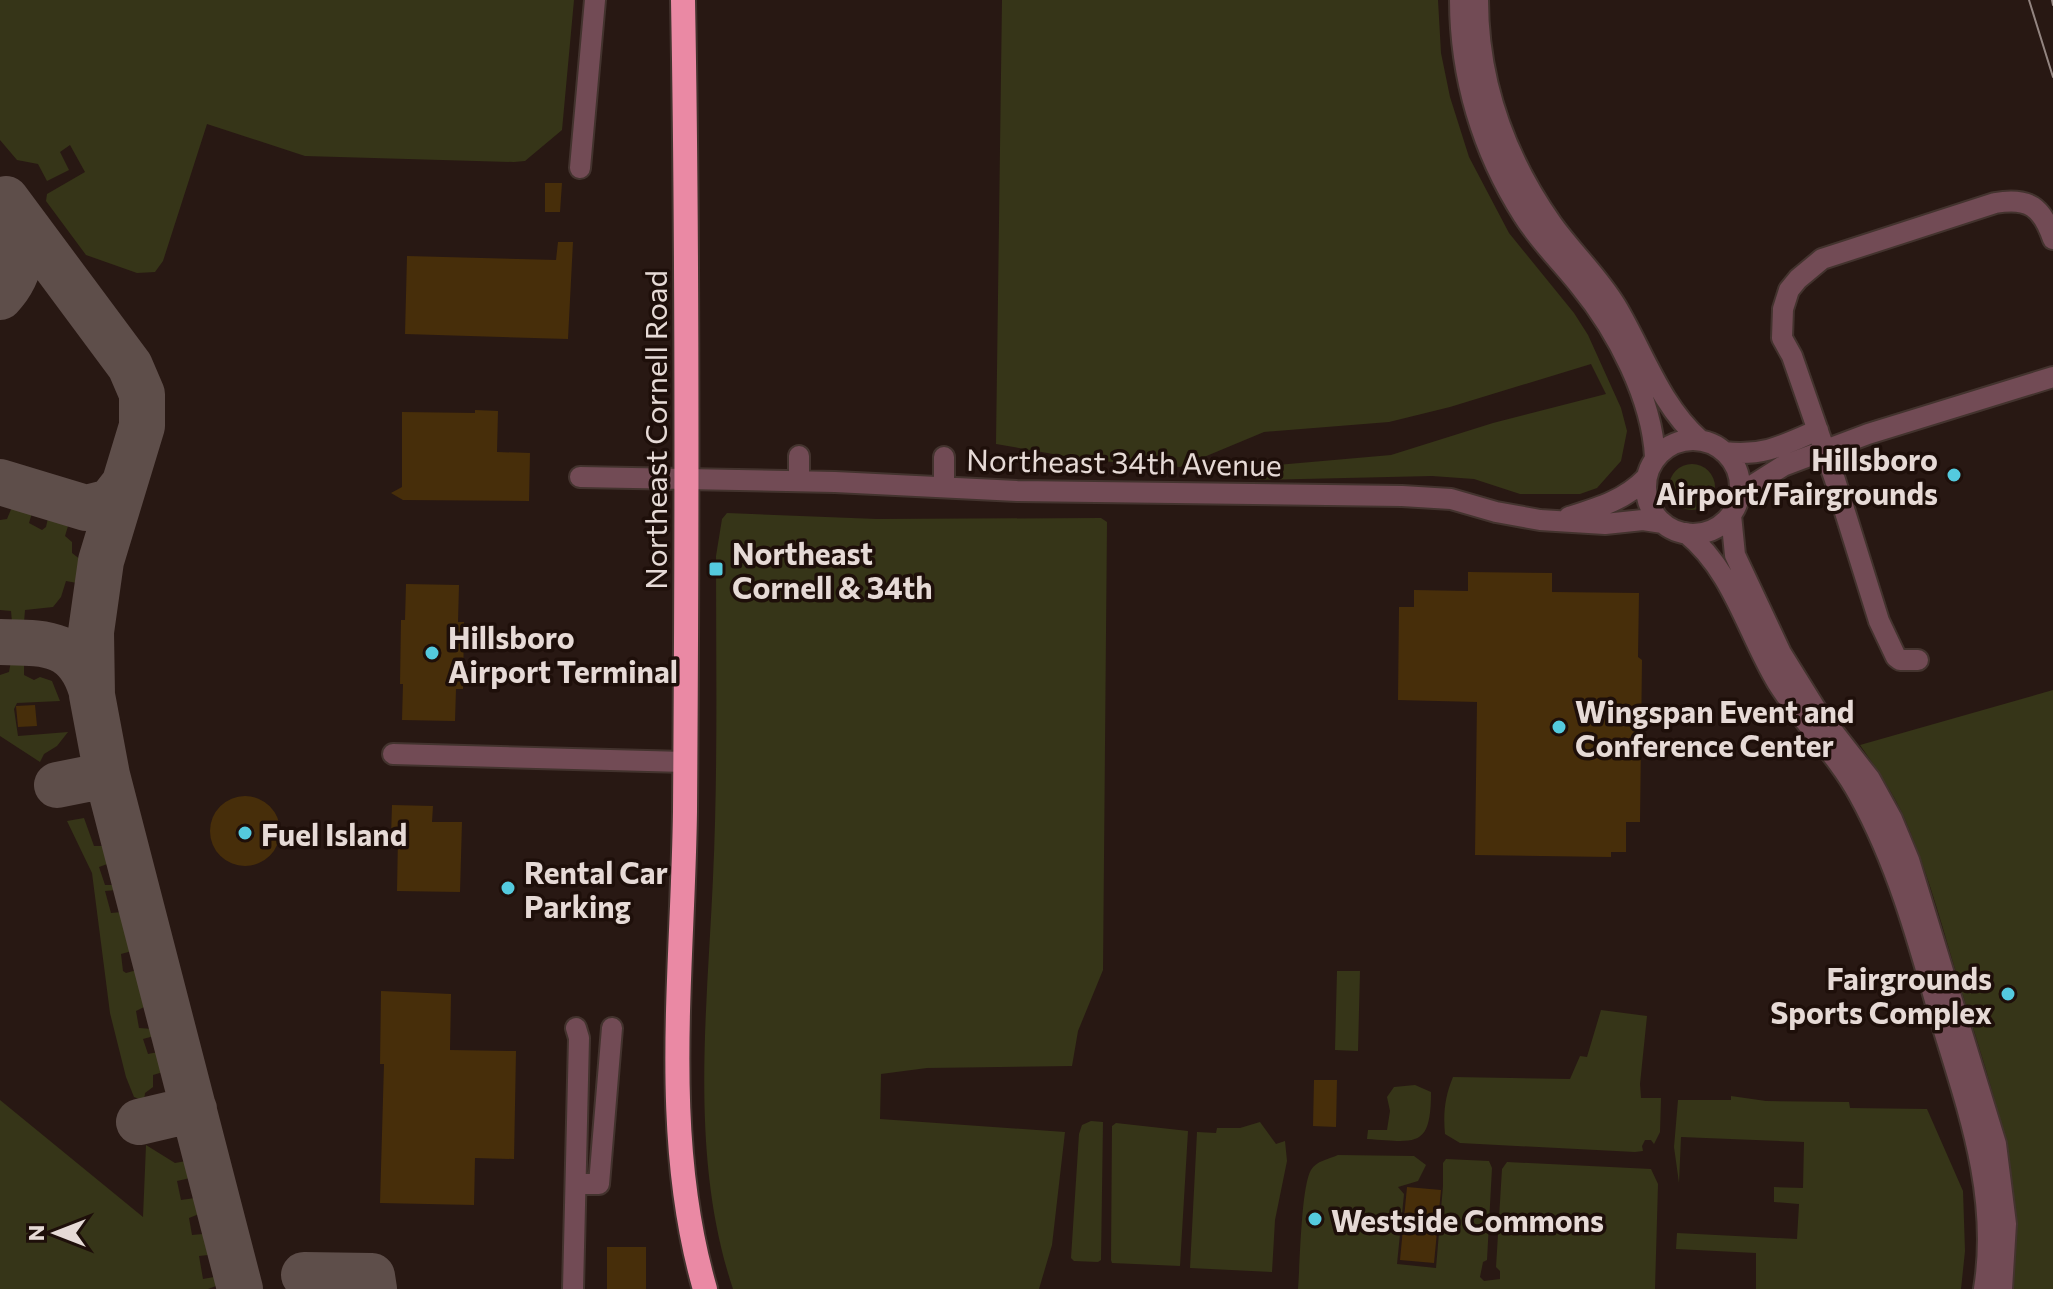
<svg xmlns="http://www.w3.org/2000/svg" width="2053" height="1289" viewBox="0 0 2053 1289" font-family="Commissioner,sans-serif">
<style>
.green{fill:#363518}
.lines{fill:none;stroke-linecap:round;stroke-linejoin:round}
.taxiway{stroke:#5e4e4a;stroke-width:46}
.building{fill:#472e0a}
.minor-casing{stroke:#43332e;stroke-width:24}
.highway-casing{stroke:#43332e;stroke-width:28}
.minor{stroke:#724b55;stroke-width:20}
.highway{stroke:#ea89a4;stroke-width:24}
.tram{stroke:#938581;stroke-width:2}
.poi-dot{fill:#54cade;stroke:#1e0f0a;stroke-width:3}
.labels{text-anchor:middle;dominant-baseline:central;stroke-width:7;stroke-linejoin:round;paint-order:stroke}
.street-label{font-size:30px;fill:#e6dad6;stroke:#1e0f0a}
.poi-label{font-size:30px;font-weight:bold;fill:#e6dad6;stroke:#1e0f0a;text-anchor:start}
</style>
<rect width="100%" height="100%" fill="#281813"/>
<!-- green -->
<path class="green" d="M 0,0 L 574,0 L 562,130 L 525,161 L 514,162 L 305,156 L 207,124 L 163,261 L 155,272 L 137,273 L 86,255 L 46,201 L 47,194 L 85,172 L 70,145 L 60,152 L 69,170 L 47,181 L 38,164 L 17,160 L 0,140 Z
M 1002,0 L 1438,0 L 1441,53 L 1450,97 L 1469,157 L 1509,233 L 1574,313 L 1588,335 L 1621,408 L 1627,431 L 1621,461 L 1597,488 L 1580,494 L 1520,494 L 1474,479 L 1432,476 L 1255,480 L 1277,465 L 1391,455 L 1493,423 L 1606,394 L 1591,364 L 1450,407 L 1389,422 L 1264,432 L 1180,467 L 1087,460 L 996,444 Z
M1669 487a23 23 0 1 1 46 0a23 23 0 1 1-46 0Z
M 12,507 L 32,513 L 29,523 L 42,530 L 46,527 L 48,518 L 68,526 L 65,536 L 72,542 L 72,553 L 81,560 L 77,583 L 66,581 L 61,597 L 53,607 L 25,610 L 24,622 L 12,622 L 11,611 L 0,610 L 0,520 L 7,519 Z
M 727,513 L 877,519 L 1101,518 L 1107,522 L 1103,970 L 1078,1031 L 1072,1066 L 927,1068 L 881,1074 L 880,1119 L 1065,1132 L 1052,1245 L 1039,1289 L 733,1289 C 689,1157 707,1014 713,878 C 718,771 716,663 716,556 L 722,519 Z
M 11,661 L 24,662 L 24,675 L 34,680 L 40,677 L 52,681 L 60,701 L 17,703 L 14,709 L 18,736 L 68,732 L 57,746 L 44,754 L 40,762 L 0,736 L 0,675 L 9,672 Z
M 2053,690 L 2053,1289 L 2012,1289 C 2027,1180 1991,1088 1960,986 C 1944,933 1930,879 1909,829 C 1897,798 1878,771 1860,745 Z
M 84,818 L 94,846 L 105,846 L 110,863 L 99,867 L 105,885 L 115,885 L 116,890 L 105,891 L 111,913 L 122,912 L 132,951 L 121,954 L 123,971 L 126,973 L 137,970 L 146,1006 L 136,1011 L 139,1028 L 153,1029 L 154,1036 L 143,1039 L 148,1054 L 158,1052 L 163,1072 L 153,1075 L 153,1087 L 145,1093 L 144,1101 L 134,1097 L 126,1077 L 110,1013 L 92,873 L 67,821 Z
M 1337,971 L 1360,971 L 1358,1051 L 1335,1050 Z
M 1601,1010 L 1647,1016 L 1640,1084 L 1641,1098 L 1661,1098 L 1660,1132 L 1654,1144 L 1651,1140 L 1645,1140 L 1642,1146 L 1643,1151 L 1635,1152 L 1460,1143 L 1445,1134 C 1443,1113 1445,1096 1453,1077 L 1570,1079 L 1580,1056 L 1587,1057 Z
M 1415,1085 L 1431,1092 C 1431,1149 1416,1142 1367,1139 L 1368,1130 L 1387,1130 L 1390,1111 L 1387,1097 L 1394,1087 Z
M 1731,1096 L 1766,1101 L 1849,1102 L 1850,1108 L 1927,1109 L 1963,1191 L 1965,1251 L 1961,1289 L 1756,1289 L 1756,1253 L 1676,1249 L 1677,1233 L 1797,1239 L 1799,1204 L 1774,1202 L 1774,1187 L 1803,1188 L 1804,1142 L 1681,1137 L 1679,1183 L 1674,1147 L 1678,1100 L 1731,1100 Z
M 0,1100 L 143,1217 L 146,1145 L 175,1163 L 186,1161 L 190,1178 L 177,1181 L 181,1200 L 195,1198 L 199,1214 L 189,1218 L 192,1235 L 203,1234 L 208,1255 L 199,1256 L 203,1279 L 214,1277 L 216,1286 L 208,1289 L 0,1289 Z
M 1091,1121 L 1103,1122 L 1101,1260 L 1098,1262 L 1074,1261 L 1071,1258 L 1079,1134 L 1082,1125 Z
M 1260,1122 L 1276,1144 L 1285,1141 L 1287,1161 L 1275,1220 L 1272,1272 L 1190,1268 L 1197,1132 L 1216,1133 L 1217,1128 L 1240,1128 Z
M 1116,1123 L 1188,1131 L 1180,1266 L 1112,1263 L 1111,1260 L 1112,1126 Z
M 1338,1155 L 1414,1156 L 1426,1165 L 1418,1181 L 1398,1187 L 1404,1194 L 1397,1264 L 1436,1268 L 1443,1186 L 1443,1163 L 1446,1159 L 1489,1161 L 1492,1168 L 1487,1260 L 1483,1262 L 1480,1277 L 1484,1281 L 1500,1279 L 1500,1271 L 1496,1267 L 1502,1169 L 1507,1162 L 1651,1169 L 1658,1184 L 1655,1289 L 1298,1289 C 1300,1265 1301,1187 1311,1170 C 1316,1161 1329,1159 1338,1155 Z"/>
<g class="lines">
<!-- taxiway -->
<path class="taxiway" d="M 6,199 L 130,366 L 142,394 L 142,426 L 101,561 L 91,632 L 92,695 L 107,775 L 240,1289
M 0,297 C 23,273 28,238 12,208
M 0,482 L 86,508 L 110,502 L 124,484
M 0,642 C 43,643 76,640 91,689
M 57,785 L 107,775
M 139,1122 L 194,1109
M 304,1275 L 372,1276 L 374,1289"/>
</g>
<!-- building -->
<path class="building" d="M 545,183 L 562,183 L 560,212 L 545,212 Z
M 558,242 L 573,242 L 568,339 L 405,334 L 407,256 L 556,260 Z
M 475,410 L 498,411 L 497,452 L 530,453 L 529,501 L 403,500 L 391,493 L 402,487 L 402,412 L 475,413 Z
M 1468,572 L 1552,573 L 1552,592 L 1639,593 L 1638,657 L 1642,660 L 1640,822 L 1626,822 L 1626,852 L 1611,852 L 1611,857 L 1475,855 L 1477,702 L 1398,700 L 1399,607 L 1414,607 L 1414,590 L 1468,591 Z
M 406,584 L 459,585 L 458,622 L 464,622 L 463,689 L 456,689 L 455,721 L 402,720 L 403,684 L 400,684 L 401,620 L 405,620 Z
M 35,705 L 37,726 L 18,727 L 16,706 Z
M210 831a35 35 0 1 1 70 0a35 35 0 1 1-70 0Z
M 392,805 L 433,806 L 432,822 L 462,822 L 460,892 L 397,891 L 398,837 L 391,837 Z
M 381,991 L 451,994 L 450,1050 L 516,1051 L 514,1159 L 475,1158 L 474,1205 L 380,1203 L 384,1064 L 380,1064 Z
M 1314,1080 L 1337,1080 L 1336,1127 L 1313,1126 Z
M 1407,1187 L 1441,1190 L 1434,1263 L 1400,1260 Z
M 607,1247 L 646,1247 L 646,1289 L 607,1289 Z"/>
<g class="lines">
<!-- minor casing -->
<g class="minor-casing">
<path id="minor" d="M 1460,0 C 1460,76 1482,151 1523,215 C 1539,241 1561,262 1580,286 C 1617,331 1652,399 1655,457
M 1478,0 C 1478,82 1505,157 1552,224 C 1572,252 1598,276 1616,306 C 1643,351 1660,405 1700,440
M 580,168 L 595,0
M1646 487a47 47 0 1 1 94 0a47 47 0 1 1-94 0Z
M 1724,452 C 1762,457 1784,445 1818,430
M 799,456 L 799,481
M 580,477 L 835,482 L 1017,491 L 1402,496 L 1451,499 L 1496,512 L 1540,520 L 1605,524 L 1643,520 L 1663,523
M 944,487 L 944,457
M 1739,494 L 1783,466 L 1868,434 L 2053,377
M 1731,515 L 1735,555 L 1781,653 L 1817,711 L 1870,779 L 1892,819 L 1909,860 L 1996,1144 L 2006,1224 L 2002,1289
M 1569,517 C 1598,508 1625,500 1646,478
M 1686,533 C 1733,571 1747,632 1777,682 C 1801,721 1837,754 1859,795 C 1896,862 1917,937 1938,1011 C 1965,1102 2000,1192 1984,1289
M 1918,660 L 1900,660 L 1896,657 L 1879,621 L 1835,480 L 1792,356 L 1782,338 L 1783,309 L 1789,290 L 1798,279 L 1822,259 L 1995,203 C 2029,197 2042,207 2053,239
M 393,754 L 685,762
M 577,1184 L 599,1184 L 612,1028
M 573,1289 L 579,1038 L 576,1028"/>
</g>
<!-- highway casing -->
<g class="highway-casing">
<path id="highway" d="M 683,0 C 688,270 687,541 685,811 C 683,970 660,1134 705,1289"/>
</g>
<!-- minor -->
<use href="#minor" class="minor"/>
<!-- highway -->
<use href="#highway" class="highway"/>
<!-- tram -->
<path class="tram" d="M 2029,0 L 2053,77
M 2052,0 L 2053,5"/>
</g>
<!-- markers -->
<g class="poi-dot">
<circle cx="1954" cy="475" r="8"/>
<rect x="708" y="561" width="16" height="16" rx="4"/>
<circle cx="432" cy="653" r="8"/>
<circle cx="1559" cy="727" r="8"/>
<circle cx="245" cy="833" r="8"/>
<circle cx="508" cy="888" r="8"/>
<circle cx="2008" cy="994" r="8"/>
<circle cx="1315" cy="1219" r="8"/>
</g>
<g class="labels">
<!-- street labels -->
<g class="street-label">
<text transform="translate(654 430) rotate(-90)">Northeast Cornell Road</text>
<text transform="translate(1124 461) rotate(1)">Northeast 34th Avenue</text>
</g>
<!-- poi labels -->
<g class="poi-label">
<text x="1938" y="458" text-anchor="end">Hillsboro<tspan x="1938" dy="34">Airport/Fairgrounds</tspan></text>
<text x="732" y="552">Northeast<tspan x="732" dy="34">Cornell &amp; 34th</tspan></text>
<text x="448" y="636">Hillsboro<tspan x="448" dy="34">Airport Terminal</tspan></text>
<text x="1575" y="710">Wingspan Event and<tspan x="1575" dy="34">Conference Center</tspan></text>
<text x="261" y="833">Fuel Island</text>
<text x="524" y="871">Rental Car<tspan x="524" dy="34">Parking</tspan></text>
<text x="1992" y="977" text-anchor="end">Fairgrounds<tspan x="1992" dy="34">Sports Complex</tspan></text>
<text x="1331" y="1219">Westside Commons</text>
</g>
</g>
<!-- north arrow -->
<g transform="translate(56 1233) rotate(270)" stroke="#1e0f0a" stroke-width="6" paint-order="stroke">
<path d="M0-6L14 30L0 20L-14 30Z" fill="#e6dad6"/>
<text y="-12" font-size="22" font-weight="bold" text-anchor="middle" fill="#e6dad6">N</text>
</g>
</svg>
